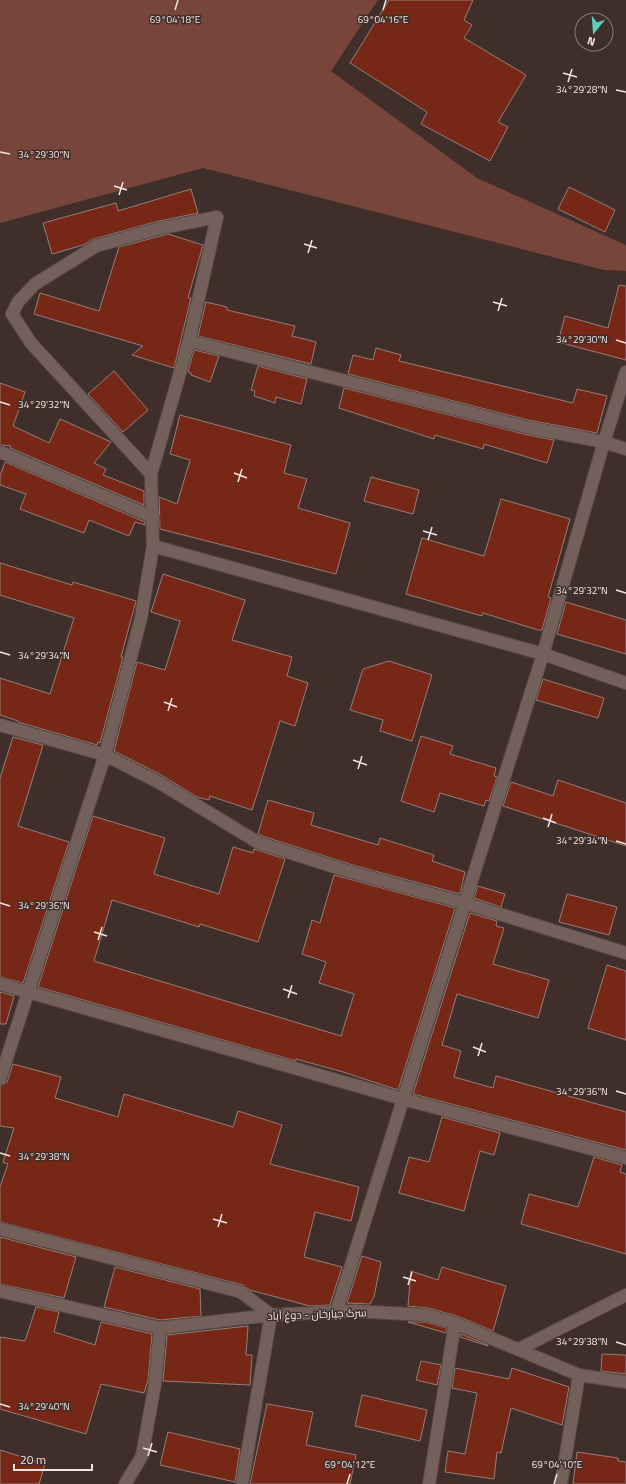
<svg xmlns="http://www.w3.org/2000/svg" width="626" height="1484" viewBox="0 0 626 1484" font-family="'Titillium Web',Cairo,sans-serif">
<style>
.green{fill:#774539}
.building{fill:#772715;stroke:#947f7a}
.lines{fill:none;stroke-linecap:round;stroke-linejoin:round}
.minor-casing{stroke:#5b4c48;stroke-width:14}
.minor{stroke:#74605b;stroke-width:12}
.ticks{fill:none;stroke:#f2e6e3;stroke-width:1.5}
.labels{text-anchor:middle;dominant-baseline:central;stroke-width:3;stroke-linejoin:round;paint-order:stroke}
.street-label{font-size:11px;fill:#f2e6e3;stroke:#402e2a}
.ticks-label{font-size:10px;text-anchor:middle;fill:#f2e6e3;stroke:#402e2a;stroke-width:3;stroke-linejoin:round;paint-order:stroke}
</style>
<rect width="100%" height="100%" fill="#402e2a"/>
<!-- green -->
<path class="green" d="M 0,0 L 378,0 L 331,71 L 477,178 L 626,245 L 626,271 L 604,270 L 203,168 L 0,223 Z"/>
<!-- building -->
<path class="building" d="M 389,0 L 473,0 L 464,20 L 472,25 L 464,38 L 526,75 L 498,122 L 508,127 L 490,161 L 421,124 L 427,112 L 350,63 Z
M 569,187 L 615,210 L 605,232 L 558,209 Z
M 191,189 L 198,213 L 155,222 L 94,239 L 83,245 L 52,254 L 43,223 L 116,203 L 118,211 Z
M 168,234 L 203,245 L 188,298 L 191,298 L 174,368 L 132,355 L 143,346 L 34,314 L 40,293 L 99,311 L 119,247 Z
M 619,285 L 626,286 L 626,360 L 558,342 L 565,316 L 608,328 Z
M 206,302 L 227,307 L 227,310 L 295,326 L 292,336 L 316,342 L 311,364 L 198,336 Z
M 376,348 L 401,355 L 399,361 L 573,403 L 577,389 L 607,396 L 597,433 L 528,420 L 348,374 L 353,355 L 373,360 Z
M 194,350 L 219,356 L 210,382 L 191,375 L 191,373 L 188,372 Z
M 258,366 L 307,379 L 301,404 L 276,397 L 275,403 L 254,396 L 255,391 L 251,390 Z
M 114,371 L 148,410 L 123,432 L 88,394 Z
M 0,383 L 25,392 L 13,426 L 49,443 L 60,419 L 111,442 L 94,463 L 106,469 L 103,475 L 144,491 L 144,505 L 10,448 L 11,446 L 0,445 Z
M 344,388 L 524,434 L 554,440 L 547,463 L 484,444 L 483,449 L 435,435 L 434,439 L 339,408 Z
M 180,415 L 291,445 L 284,473 L 307,479 L 298,508 L 350,523 L 336,574 L 160,529 L 159,497 L 177,504 L 190,460 L 170,454 Z
M 5,462 L 145,522 L 145,525 L 135,522 L 129,536 L 89,520 L 84,533 L 20,509 L 26,494 L 0,485 L 0,476 Z
M 371,477 L 419,490 L 413,514 L 364,501 Z
M 501,499 L 570,519 L 548,597 L 551,598 L 542,630 L 538,630 L 483,613 L 482,616 L 406,594 L 422,538 L 484,556 Z
M 0,563 L 72,585 L 73,582 L 136,601 L 121,657 L 123,657 L 100,743 L 98,742 L 97,745 L 18,722 L 18,721 L 0,715 L 0,678 L 50,694 L 74,618 L 0,595 Z
M 163,574 L 245,600 L 232,640 L 292,657 L 287,676 L 308,683 L 295,726 L 280,721 L 252,810 L 210,796 L 209,800 L 197,797 L 163,776 L 114,751 L 137,662 L 165,670 L 180,621 L 151,612 Z
M 566,602 L 626,620 L 626,654 L 557,634 Z
M 389,661 L 432,675 L 412,741 L 380,731 L 383,720 L 350,710 L 363,669 Z
M 543,679 L 604,698 L 598,718 L 536,700 Z
M 421,736 L 453,746 L 450,754 L 496,768 L 494,776 L 497,777 L 489,801 L 486,800 L 484,806 L 440,793 L 434,812 L 401,801 Z
M 13,737 L 43,745 L 18,826 L 69,842 L 23,983 L 0,977 L 0,778 Z
M 558,780 L 626,803 L 626,846 L 503,806 L 511,782 L 553,796 Z
M 268,800 L 314,813 L 311,825 L 378,845 L 380,838 L 434,855 L 432,861 L 465,872 L 460,894 L 356,866 L 262,836 L 258,834 Z
M 93,816 L 165,838 L 154,874 L 216,893 L 219,894 L 233,847 L 253,853 L 254,849 L 285,859 L 258,942 L 200,924 L 199,927 L 112,900 L 94,961 L 341,1036 L 354,994 L 319,983 L 326,962 L 302,954 L 312,920 L 320,923 L 334,875 L 455,908 L 398,1090 L 343,1072 L 296,1059 L 296,1061 L 38,987 Z
M 478,886 L 505,894 L 501,907 L 474,898 Z
M 567,894 L 617,907 L 609,935 L 559,922 Z
M 470,913 L 497,921 L 496,926 L 504,928 L 493,964 L 549,980 L 538,1018 L 457,994 L 442,1045 L 461,1051 L 454,1077 L 493,1088 L 496,1076 L 626,1112 L 626,1150 L 413,1094 Z
M 607,965 L 626,971 L 626,1040 L 588,1028 Z
M 0,992 L 14,996 L 6,1024 L 0,1024 Z
M 13,1064 L 61,1077 L 55,1098 L 118,1117 L 124,1094 L 233,1127 L 238,1111 L 282,1125 L 270,1164 L 359,1187 L 351,1221 L 315,1212 L 304,1257 L 342,1267 L 330,1305 L 310,1306 L 250,1290 L 243,1285 L 0,1222 L 0,1187 L 8,1164 L 3,1162 L 14,1128 L 0,1126 L 0,1086 L 7,1082 Z
M 442,1117 L 500,1133 L 494,1155 L 480,1151 L 464,1211 L 399,1193 L 409,1157 L 429,1162 Z
M 594,1157 L 622,1165 L 620,1172 L 626,1174 L 626,1254 L 521,1224 L 529,1194 L 578,1207 Z
M 0,1237 L 76,1257 L 64,1298 L 0,1284 Z
M 362,1256 L 381,1262 L 374,1297 L 370,1304 L 347,1303 Z
M 115,1267 L 200,1289 L 201,1316 L 160,1320 L 104,1307 Z
M 442,1267 L 506,1286 L 493,1331 L 457,1316 L 428,1308 L 408,1306 L 411,1271 L 438,1280 Z
M 36,1307 L 59,1312 L 54,1332 L 95,1345 L 101,1322 L 152,1334 L 148,1380 L 144,1393 L 101,1384 L 86,1434 L 0,1409 L 0,1337 L 25,1341 Z
M 408,1322 L 425,1322 L 447,1328 L 446,1333 Z
M 248,1326 L 246,1355 L 252,1355 L 250,1385 L 163,1381 L 167,1335 Z
M 461,1334 L 488,1345 L 488,1346 L 460,1337 Z
M 602,1354 L 626,1355 L 626,1374 L 601,1371 Z
M 421,1361 L 441,1365 L 437,1385 L 416,1380 Z
M 455,1368 L 509,1379 L 512,1368 L 569,1387 L 562,1425 L 511,1408 L 501,1453 L 497,1452 L 494,1479 L 445,1472 L 448,1451 L 465,1454 L 477,1393 L 452,1388 Z
M 362,1395 L 427,1410 L 420,1441 L 355,1426 Z
M 267,1404 L 313,1412 L 306,1445 L 356,1455 L 350,1484 L 250,1484 Z
M 168,1432 L 240,1449 L 235,1482 L 160,1465 Z
M 0,1450 L 45,1464 L 39,1484 L 0,1484 Z
M 577,1452 L 618,1458 L 618,1461 L 626,1462 L 626,1484 L 573,1484 Z"/>
<g class="lines">
<!-- minor casing -->
<g class="minor-casing">
<path id="minor" d="M 189,341 L 526,427 L 604,442 L 626,449
M 0,452 L 153,517
M 153,546 L 543,654 L 626,683
M 0,725 L 105,755 L 160,783 L 259,843 L 354,873 L 464,903 L 626,953
M 0,984 L 403,1099 L 626,1158
M 0,1079 L 105,755 L 141,618 L 153,546 L 151,474 L 189,341 L 217,217 L 157,229 L 96,246 L 35,284 L 18,302 L 12,314 L 31,343 L 151,474
M 0,1229 L 241,1292 L 271,1315 L 242,1484
M 0,1291 L 160,1328 L 271,1315 L 354,1311 L 426,1315 L 455,1323 L 579,1375 L 626,1382
M 336,1313 L 543,654 L 604,442 L 626,372
M 519,1349 L 626,1295
M 125,1484 L 142,1456 L 155,1384 L 160,1328
M 429,1484 L 455,1323
M 561,1484 L 579,1375"/>
</g>
<!-- minor -->
<use href="#minor" class="minor"/>
</g>
<!-- ticks -->
<path class="ticks" d="M 175,10 L 178,0M 383,10 L 386,0M 563,73 L 577,77M 568,82 L 572,69M 616,90 L 626,92M 0,152 L 10,154M 114,186 L 127,190M 119,195 L 123,182M 304,244 L 317,248M 308,253 L 312,240M 493,302 L 507,306M 498,311 L 502,298M 616,340 L 626,343M 0,402 L 10,405M 234,473 L 247,478M 238,482 L 242,469M 423,531 L 437,535M 428,540 L 432,527M 616,590 L 626,593M 0,652 L 10,655M 164,702 L 177,707M 168,711 L 172,698M 353,760 L 367,765M 358,769 L 362,756M 543,818 L 556,823M 548,827 L 552,814M 616,841 L 626,844M 0,903 L 10,906M 94,932 L 107,936M 98,940 L 102,927M 283,989 L 297,994M 288,998 L 292,985M 473,1047 L 486,1052M 478,1056 L 482,1043M 616,1091 L 626,1094M 0,1153 L 10,1156M 213,1219 L 227,1223M 218,1227 L 222,1214M 403,1277 L 416,1281M 408,1285 L 412,1272M 616,1342 L 626,1345M 0,1404 L 10,1407M 143,1448 L 157,1452M 148,1456 L 152,1443M 347,1484 L 350,1474M 554,1484 L 557,1474"/>
<g class="labels">
<!-- street labels -->
<g class="street-label">
<text transform="translate(317 1314) rotate(-2)">سرک جبارخان - دوغ آباد</text>
</g>
</g>
<g class="ticks-label">
<text x="175" y="23">69°04'18"E</text>
<text x="383" y="23">69°04'16"E</text>
<text x="582" y="93">34°29'28"N</text>
<text x="44" y="158">34°29'30"N</text>
<text x="582" y="343">34°29'30"N</text>
<text x="44" y="408">34°29'32"N</text>
<text x="582" y="594">34°29'32"N</text>
<text x="44" y="659">34°29'34"N</text>
<text x="582" y="844">34°29'34"N</text>
<text x="44" y="909">34°29'36"N</text>
<text x="582" y="1095">34°29'36"N</text>
<text x="44" y="1160">34°29'38"N</text>
<text x="582" y="1345">34°29'38"N</text>
<text x="44" y="1410">34°29'40"N</text>
<text x="350" y="1468">69°04'12"E</text>
<text x="557" y="1468">69°04'10"E</text>
</g>
<!-- north arrow -->
<g transform="translate(594 32) rotate(197)"><circle r="19" fill="#402e2a" stroke="#877874"/>
<path d="M0-3L7 15L0 10L-7 15Z" fill="#58cebf"/>
<text y="-6" font-size="11" font-weight="bold" text-anchor="middle" fill="#f2e6e3">N</text>
</g>
<!-- scale -->
<path d="M14 1464v6h78v-6" fill="none" stroke="#f2e6e3" stroke-width="2"/>
<text x="20" y="1464" font-size="12" fill="#f2e6e3" stroke="#402e2a" stroke-width="3" paint-order="stroke">20 m</text>
</svg>
